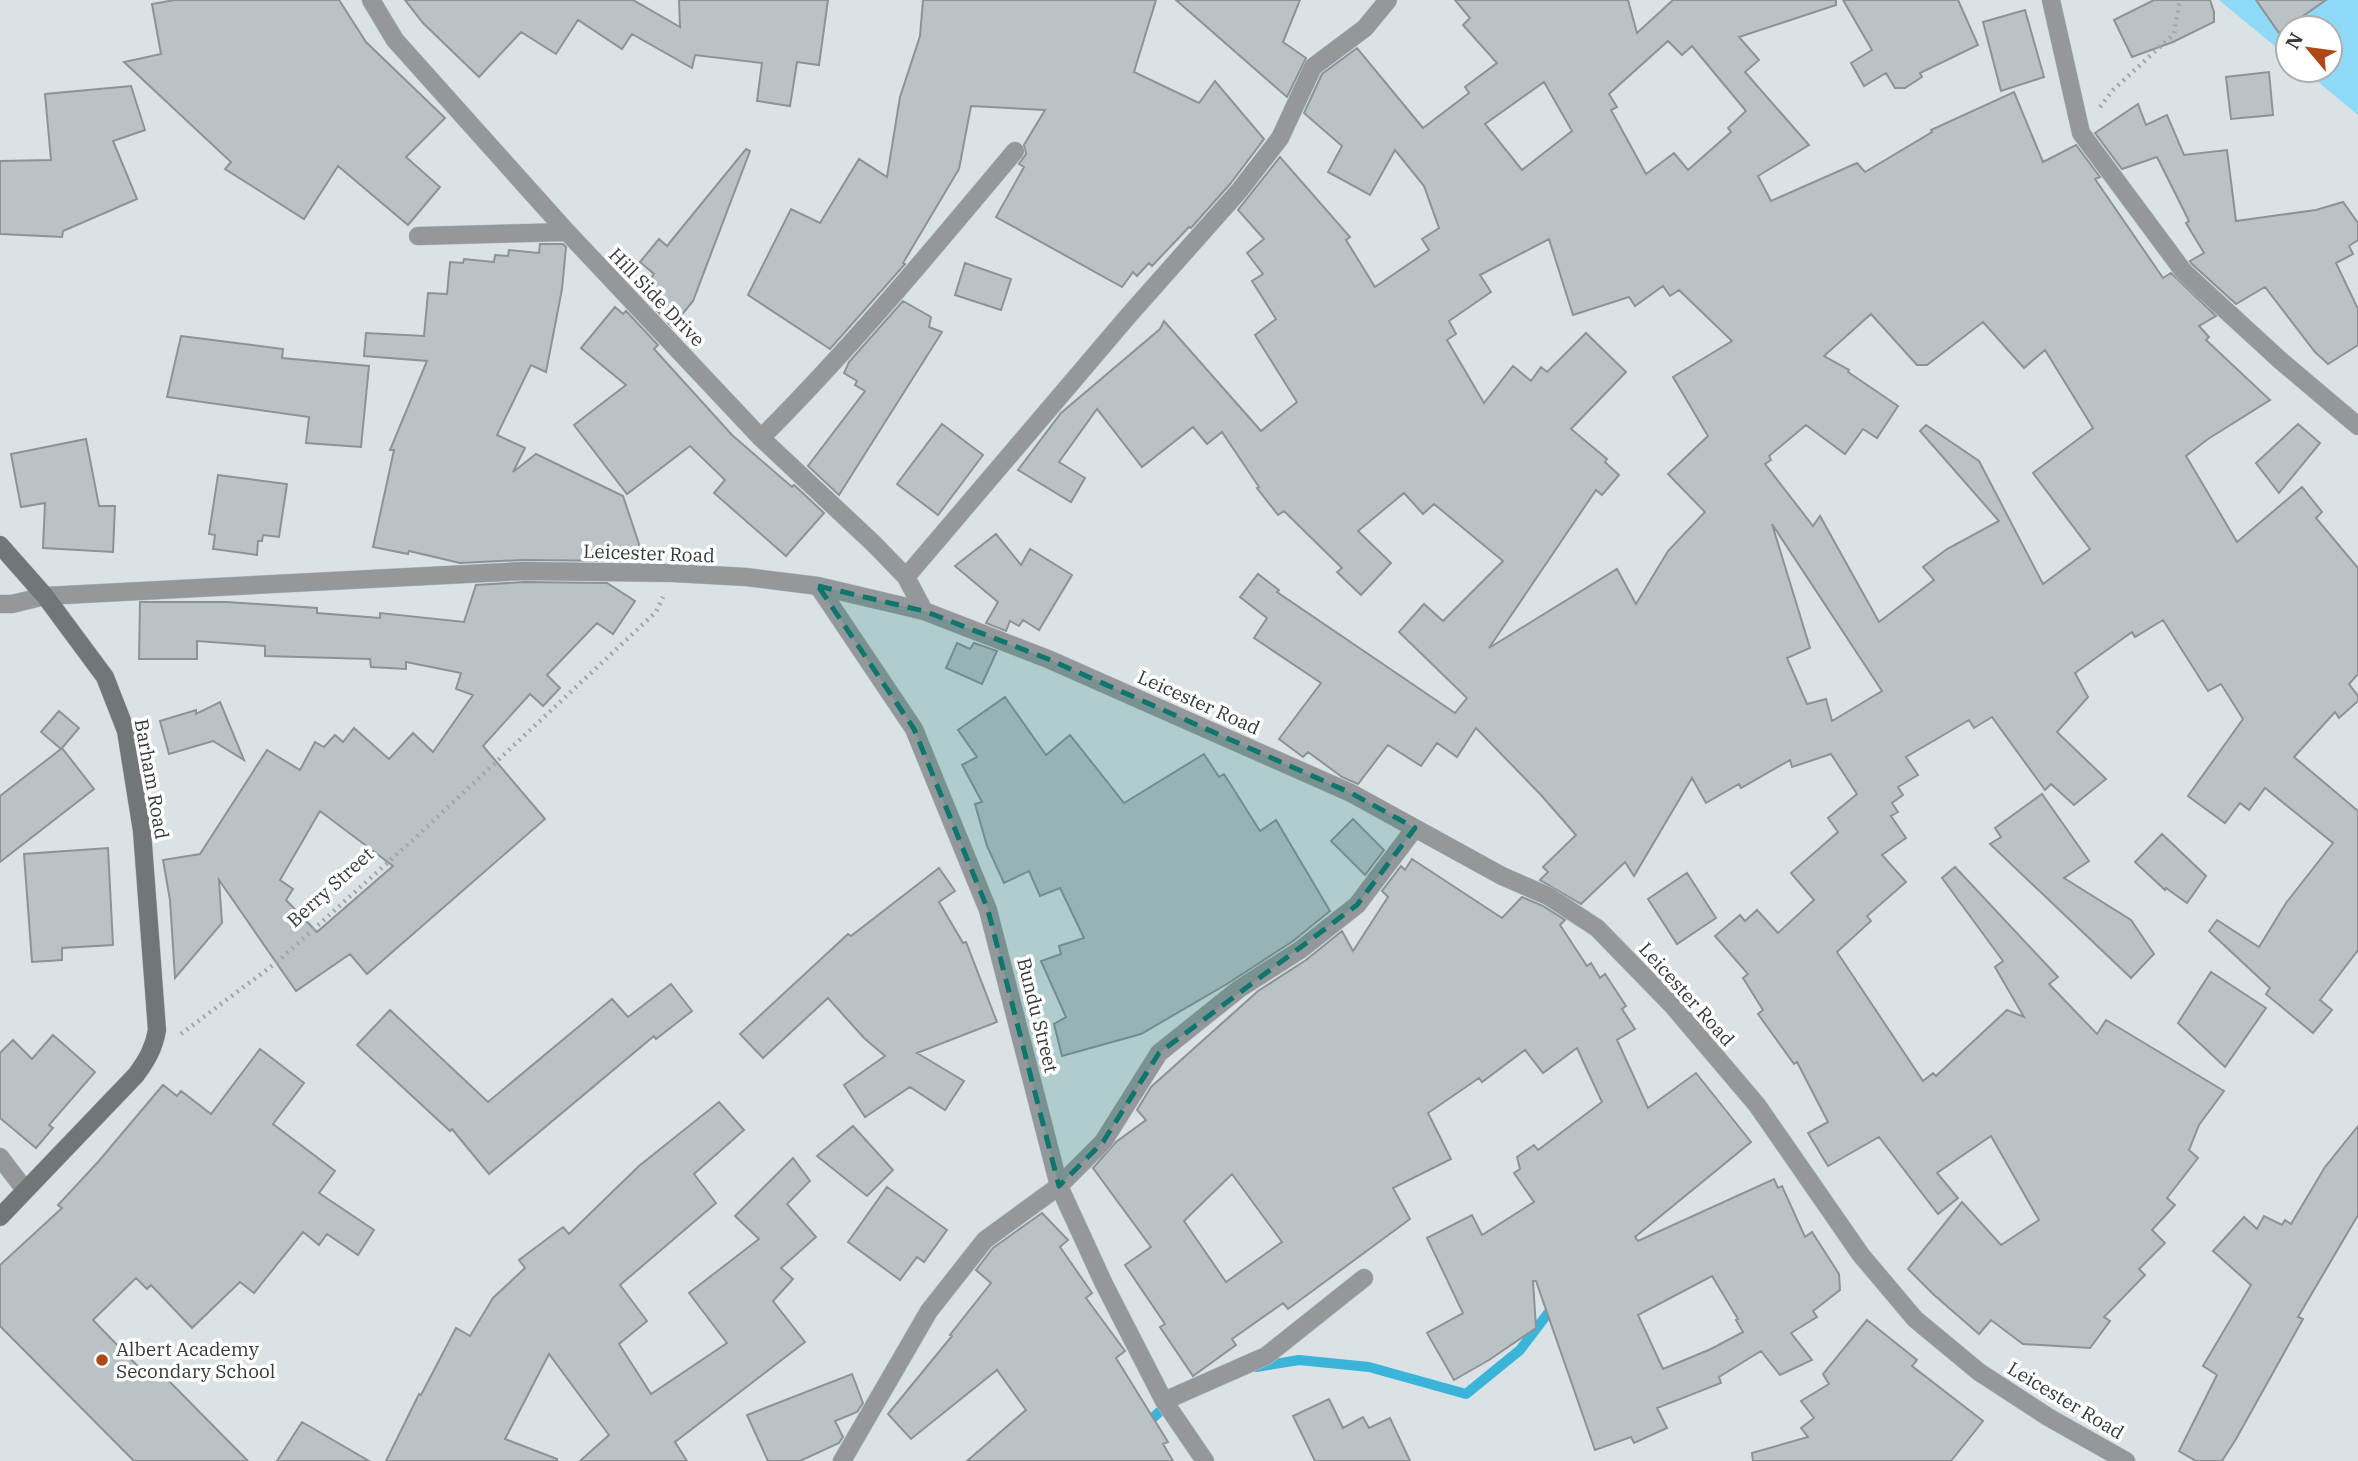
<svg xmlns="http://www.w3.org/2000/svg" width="2358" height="1461" viewBox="0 0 2358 1461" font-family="'IBM Plex Serif',serif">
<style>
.green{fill:#8ed9f5}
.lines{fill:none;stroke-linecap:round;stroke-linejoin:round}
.stream{stroke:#3bb4da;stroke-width:10}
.building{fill:#bbc2c5;stroke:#8c9396;stroke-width:2;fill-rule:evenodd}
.street-casing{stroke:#b9c0c3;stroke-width:19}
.secondary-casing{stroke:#b9c0c3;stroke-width:19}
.path{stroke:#a0a7a9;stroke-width:4.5;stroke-dasharray:2 5;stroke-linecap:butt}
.street{stroke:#95989a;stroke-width:18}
.secondary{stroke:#717678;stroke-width:18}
.marked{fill:#0f766e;fill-opacity:0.2;stroke:#0f766e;stroke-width:5;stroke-dasharray:14 9;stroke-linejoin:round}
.poi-dot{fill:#ad4917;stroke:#fff;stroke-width:2.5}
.labels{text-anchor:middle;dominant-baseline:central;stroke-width:7;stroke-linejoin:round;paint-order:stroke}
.street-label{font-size:19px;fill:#35393a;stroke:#fff}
.poi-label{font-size:19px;fill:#35393a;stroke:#fff;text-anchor:start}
</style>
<rect width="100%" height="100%" fill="#dae2e5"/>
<!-- green -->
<path class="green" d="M 2219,0 L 2358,0 L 2358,115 L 2304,70 L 2330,70 L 2330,28 L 2288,28 L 2288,57 Z"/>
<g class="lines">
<!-- stream -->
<path class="stream" d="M 1256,1367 L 1299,1360 L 1369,1367 L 1466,1394 L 1520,1350 L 1555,1304
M 1144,1426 L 1169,1403"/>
</g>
<!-- building -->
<path class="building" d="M 175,0 L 339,0 L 366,42 L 445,118 L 406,157 L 440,187 L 408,225 L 338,166 L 304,219 L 225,169 L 231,162 L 124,62 L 161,54 L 152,4 Z
M 405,0 L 633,0 L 680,27 L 679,0 L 828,0 L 819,65 L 797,62 L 790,106 L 757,101 L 762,63 L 695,55 L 692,68 L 632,34 L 622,49 L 578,20 L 556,54 L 521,32 L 479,77 L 423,23 Z
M 923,0 L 1156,0 L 1134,72 L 1199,103 L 1215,81 L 1264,139 L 1230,184 L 1191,228 L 1189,227 L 1152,266 L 1149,263 L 1137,276 L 1133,272 L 1122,287 L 996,217 L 1024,167 L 1019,164 L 1026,154 L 1024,145 L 1045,110 L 971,106 L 959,169 L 903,263 L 905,264 L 830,349 L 748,295 L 791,209 L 820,223 L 859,159 L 887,177 L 900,97 L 920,36 Z
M 1176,0 L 1300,0 L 1283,42 L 1306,58 L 1287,97 Z
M 1455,0 L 1628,0 L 1637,33 L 1673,0 L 1836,0 L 1836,5 L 1739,37 L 1759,60 L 1745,72 L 1809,145 L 1758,176 L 1771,201 L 1857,163 L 1865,172 L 1932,132 L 1931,130 L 2014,92 L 2043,162 L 2076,145 L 2100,177 L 2095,179 L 2163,278 L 2171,273 L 2216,316 L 2199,326 L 2209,337 L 2206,340 L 2270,400 L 2208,439 L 2186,456 L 2237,542 L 2302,487 L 2322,512 L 2316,518 L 2358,568 L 2358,674 L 2349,684 L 2358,696 L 2358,701 L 2339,718 L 2335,712 L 2294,757 L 2358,811 L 2358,950 L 2320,1000 L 2332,1010 L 2313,1033 L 2266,994 L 2270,988 L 2209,931 L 2217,920 L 2259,947 L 2286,903 L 2333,843 L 2265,788 L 2249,810 L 2240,803 L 2225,823 L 2188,796 L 2243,719 L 2221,684 L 2208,691 L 2163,620 L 2135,637 L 2132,632 L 2075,673 L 2088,697 L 2057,732 L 2106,779 L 2074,805 L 2051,784 L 2045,790 L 1992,717 L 1974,728 L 1969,720 L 1906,757 L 1918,775 L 1898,787 L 1903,795 L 1892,803 L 1898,812 L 1891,816 L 1906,838 L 1882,855 L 1906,882 L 1867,916 L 1871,921 L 1837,952 L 1923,1081 L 1933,1073 L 1936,1076 L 2007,1010 L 2024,1017 L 1995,967 L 2003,961 L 1942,878 L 1955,867 L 2058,977 L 2049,984 L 2097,1034 L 2106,1020 L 2224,1091 L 2199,1125 L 2189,1150 L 2198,1158 L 2167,1198 L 2175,1205 L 2152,1230 L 2165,1243 L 2139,1269 L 2145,1275 L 2104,1317 L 2110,1321 L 2090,1348 L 2023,1344 L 1991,1320 L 1979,1334 L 1933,1294 L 1908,1269 L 1962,1202 L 2001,1245 L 2039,1220 L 1991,1136 L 1937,1173 L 1958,1198 L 1938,1214 L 1879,1137 L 1828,1166 L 1808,1133 L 1828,1122 L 1797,1062 L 1794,1064 L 1758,1014 L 1763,1010 L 1743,978 L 1748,974 L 1715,936 L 1740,915 L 1745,921 L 1757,910 L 1778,933 L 1814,900 L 1791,873 L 1838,832 L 1828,818 L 1857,794 L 1831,754 L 1792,767 L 1790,760 L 1741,788 L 1739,784 L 1706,803 L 1692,778 L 1634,876 L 1625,862 L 1581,904 L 1540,880 L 1548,872 L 1543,867 L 1576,835 L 1541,795 L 1476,728 L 1457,757 L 1437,743 L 1421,766 L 1388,745 L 1358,784 L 1342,777 L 1308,752 L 1303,757 L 1279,739 L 1321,683 L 1254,638 L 1267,618 L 1240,597 L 1258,574 L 1279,590 L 1277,592 L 1455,713 L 1467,698 L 1399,632 L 1424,604 L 1443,621 L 1503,561 L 1434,504 L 1423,514 L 1404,493 L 1358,531 L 1391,563 L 1361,595 L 1337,572 L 1342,568 L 1284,511 L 1278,515 L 1257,488 L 1259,487 L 1222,432 L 1207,444 L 1193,427 L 1142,467 L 1097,409 L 1059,462 L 1085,478 L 1071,502 L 1018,470 L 1061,413 L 1160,329 L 1164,321 L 1261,431 L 1297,402 L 1255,335 L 1276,319 L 1252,281 L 1263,274 L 1247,253 L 1264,239 L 1238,210 L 1280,157 L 1350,237 L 1346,240 L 1375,287 L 1429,250 L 1422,239 L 1439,228 L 1424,186 L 1395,150 L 1370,195 L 1328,172 L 1342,146 L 1304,113 L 1322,74 L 1357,48 L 1423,128 L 1469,93 L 1465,87 L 1497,63 L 1463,25 L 1470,18 ZM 1668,41 L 1682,55 L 1692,46 L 1746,111 L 1728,128 L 1731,132 L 1688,170 L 1674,153 L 1646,174 L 1611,110 L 1617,107 L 1609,94 ZM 1544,82 L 1572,131 L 1522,170 L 1485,124 ZM 1549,239 L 1573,315 L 1629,297 L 1635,306 L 1663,286 L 1670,296 L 1679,290 L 1732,341 L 1673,377 L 1708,436 L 1668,474 L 1705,512 L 1668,551 L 1636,604 L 1617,569 L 1489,648 L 1596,490 L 1602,495 L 1619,475 L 1605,462 L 1607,459 L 1571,429 L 1626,372 L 1586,333 L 1547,372 L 1541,367 L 1531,381 L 1513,366 L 1484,403 L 1447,340 L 1456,334 L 1449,321 L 1491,292 L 1480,275 ZM 1871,314 L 1917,365 L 1927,365 L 1983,322 L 2024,368 L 2045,350 L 2093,428 L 2033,473 L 2090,549 L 2043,584 L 1979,461 L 1926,425 L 1920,431 L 1999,521 L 1947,549 L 1923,567 L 1934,580 L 1879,622 L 1820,516 L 1813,526 L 1765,464 L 1771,460 L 1769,456 L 1806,425 L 1845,454 L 1863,429 L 1877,438 L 1898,406 L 1848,372 L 1849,370 L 1824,356 ZM 1772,524 L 1882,691 L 1832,721 L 1826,699 L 1807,704 L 1787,658 L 1810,648 Z
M 1843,0 L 1958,0 L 1978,45 L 1920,73 L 1922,77 L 1905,88 L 1895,88 L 1886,73 L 1864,86 L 1851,63 L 1872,50 Z
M 2154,0 L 2210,0 L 2214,12 L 2214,22 L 2173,42 L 2132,57 L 2114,20 Z
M 2256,0 L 2326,0 L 2279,33 Z
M 2025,10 L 2044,77 L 2001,91 L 1983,22 Z
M 2269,72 L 2273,115 L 2231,119 L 2226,77 Z
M 131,86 L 145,130 L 113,141 L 137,199 L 63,231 L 62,237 L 0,234 L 0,161 L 51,160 L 45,94 Z
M 2138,104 L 2146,125 L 2167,115 L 2184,155 L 2227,150 L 2236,221 L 2316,210 L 2343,202 L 2358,223 L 2358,240 L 2349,246 L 2353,254 L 2336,263 L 2358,309 L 2358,345 L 2328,364 L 2315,352 L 2265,287 L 2236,304 L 2192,264 L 2190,261 L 2204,253 L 2186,223 L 2189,221 L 2157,157 L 2122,169 L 2095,133 Z
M 746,149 L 750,151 L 693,301 L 672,327 L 640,292 L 654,274 L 640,262 L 659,239 L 667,246 Z
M 540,244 L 563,244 L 566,247 L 562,289 L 546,372 L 531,365 L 497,435 L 525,448 L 513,472 L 536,454 L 623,496 L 643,556 L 628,561 L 523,560 L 460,563 L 409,551 L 408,554 L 373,547 L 394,450 L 390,450 L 427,361 L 364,356 L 366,333 L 424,336 L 428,293 L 447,294 L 450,262 L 463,263 L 464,259 L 494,262 L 495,255 L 508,256 L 509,250 L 539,253 Z
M 965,263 L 1011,279 L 1001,310 L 955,295 Z
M 903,301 L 931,317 L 929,327 L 942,332 L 839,495 L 808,466 L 865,391 L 855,385 L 857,381 L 844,373 L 849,362 Z
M 615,307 L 623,314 L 626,311 L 658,345 L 654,349 L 732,435 L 792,487 L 794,485 L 824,513 L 786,556 L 714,493 L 725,480 L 690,446 L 627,494 L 574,425 L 626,385 L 581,348 Z
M 181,336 L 283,349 L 282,358 L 369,366 L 361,447 L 306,443 L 309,417 L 167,397 Z
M 942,424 L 983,455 L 938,515 L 897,484 Z
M 2298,424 L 2320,443 L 2279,493 L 2256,463 Z
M 86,439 L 99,506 L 115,506 L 113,552 L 43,548 L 45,503 L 21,507 L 11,454 Z
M 218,475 L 287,484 L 279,537 L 263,535 L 262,541 L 258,541 L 257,555 L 213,549 L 215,535 L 209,534 Z
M 996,534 L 1021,565 L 1030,549 L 1072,575 L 1039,630 L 1023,620 L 1019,626 L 1010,621 L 1006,631 L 986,623 L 998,602 L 955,566 Z
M 524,582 L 607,583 L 635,601 L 613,634 L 597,623 L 547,675 L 560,688 L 543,706 L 530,694 L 483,746 L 545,819 L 367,974 L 350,954 L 296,991 L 219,880 L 222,923 L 175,978 L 170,900 L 163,860 L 200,854 L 267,750 L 300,770 L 315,742 L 324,747 L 335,735 L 343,742 L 354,728 L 389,759 L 413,733 L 433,752 L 473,695 L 456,689 L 461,673 L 406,662 L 406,669 L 371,667 L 370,659 L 265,656 L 265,646 L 197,641 L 197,659 L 139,659 L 140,602 L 227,602 L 317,608 L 317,613 L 380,618 L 380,613 L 464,622 L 476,585 ZM 320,811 L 393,866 L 317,932 L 286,900 L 293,889 L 280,880 Z
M 957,643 L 970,649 L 974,643 L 997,651 L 982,684 L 946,668 Z
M 1005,697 L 1046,755 L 1070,735 L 1124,803 L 1204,754 L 1219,777 L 1224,774 L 1260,831 L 1276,820 L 1330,911 L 1293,941 L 1227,984 L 1141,1034 L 1062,1056 L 1054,1024 L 1066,1017 L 1041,961 L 1061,954 L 1059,946 L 1084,938 L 1060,888 L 1040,896 L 1029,871 L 1004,883 L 987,846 L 975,804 L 982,802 L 962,765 L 977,757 L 958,730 Z
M 220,702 L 244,760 L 213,741 L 169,754 L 160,721 L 196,710 L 196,714 Z
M 59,711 L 79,728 L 62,748 L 94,789 L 0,862 L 0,796 L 61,749 L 41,732 Z
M 2042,794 L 2089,861 L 2064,878 L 2131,920 L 2154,954 L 2131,978 L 1990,844 L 2001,837 L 1995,828 Z
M 1353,819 L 1384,850 L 1365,875 L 1331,841 Z
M 2162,834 L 2206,876 L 2187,903 L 2166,888 L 2165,890 L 2135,862 Z
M 108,848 L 113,945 L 62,948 L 62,960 L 32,962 L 24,854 Z
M 1412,859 L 1502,918 L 1522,897 L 1543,906 L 1565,920 L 1560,925 L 1587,966 L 1591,963 L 1600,978 L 1605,974 L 1626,1006 L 1622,1009 L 1635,1029 L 1617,1040 L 1648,1108 L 1696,1073 L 1751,1142 L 1635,1237 L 1638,1241 L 1774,1179 L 1778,1188 L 1782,1186 L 1805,1237 L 1812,1232 L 1839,1274 L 1840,1290 L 1813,1311 L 1817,1317 L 1791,1333 L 1812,1360 L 1780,1375 L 1761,1351 L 1719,1377 L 1721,1383 L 1657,1408 L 1667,1428 L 1634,1443 L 1631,1437 L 1595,1450 L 1536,1281 L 1533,1281 L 1536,1328 L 1489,1360 L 1454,1380 L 1427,1333 L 1463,1313 L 1427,1238 L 1472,1215 L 1482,1235 L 1534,1202 L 1514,1173 L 1520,1169 L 1517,1157 L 1534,1145 L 1538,1150 L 1602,1102 L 1577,1048 L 1543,1073 L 1525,1050 L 1482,1082 L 1479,1078 L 1428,1113 L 1451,1159 L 1393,1188 L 1410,1219 L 1288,1309 L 1283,1303 L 1232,1339 L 1236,1345 L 1193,1376 L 1160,1327 L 1165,1324 L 1125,1265 L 1151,1247 L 1093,1168 L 1116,1142 L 1146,1120 L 1137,1110 L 1151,1087 L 1258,991 L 1306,960 L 1342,931 L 1353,951 L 1388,897 L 1382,891 L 1401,866 L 1405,870 ZM 1232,1174 L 1282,1242 L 1226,1282 L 1184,1221 ZM 1712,1276 L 1738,1319 L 1736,1320 L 1743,1332 L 1711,1349 L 1663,1369 L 1638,1315 Z
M 939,868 L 955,891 L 939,902 L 963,943 L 966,942 L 997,1022 L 917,1053 L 964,1081 L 945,1110 L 910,1087 L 865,1117 L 844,1085 L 885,1056 L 864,1038 L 828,998 L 763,1058 L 740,1034 L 848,934 L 851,936 Z
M 1687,873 L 1716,918 L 1677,944 L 1648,899 Z
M 2211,972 L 2266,1008 L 2225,1067 L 2178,1023 Z
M 671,984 L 692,1011 L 656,1039 L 654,1036 L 489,1174 L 452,1129 L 450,1131 L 357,1045 L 390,1010 L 488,1102 L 612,999 L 628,1017 Z
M 53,1035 L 95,1072 L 49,1125 L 53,1128 L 36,1148 L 0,1118 L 0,1053 L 13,1040 L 32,1059 Z
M 260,1049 L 304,1083 L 273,1124 L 335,1171 L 319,1193 L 374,1230 L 358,1255 L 327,1234 L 319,1245 L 303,1232 L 254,1293 L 240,1282 L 192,1328 L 151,1285 L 147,1289 L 136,1278 L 93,1320 L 152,1381 L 160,1372 L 248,1461 L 134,1461 L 0,1326 L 0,1265 L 62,1208 L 58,1205 L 98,1162 L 163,1085 L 177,1096 L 181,1091 L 211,1114 Z
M 719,1102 L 744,1130 L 694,1174 L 716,1203 L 620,1285 L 647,1321 L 619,1344 L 651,1394 L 727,1343 L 689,1293 L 759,1239 L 735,1216 L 793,1158 L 810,1181 L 787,1204 L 816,1237 L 781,1268 L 793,1279 L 773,1301 L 805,1342 L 675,1442 L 687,1461 L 580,1461 L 609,1435 L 549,1354 L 505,1439 L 557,1459 L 557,1461 L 386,1461 L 419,1394 L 421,1395 L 456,1328 L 470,1336 L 493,1298 L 525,1268 L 519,1260 L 563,1227 L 569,1234 L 639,1166 Z
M 853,1126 L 893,1170 L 867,1196 L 817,1156 Z
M 2358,1126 L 2358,1215 L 2298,1317 L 2303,1319 L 2236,1439 L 2222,1461 L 2196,1461 L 2179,1451 L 2217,1375 L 2203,1366 L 2251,1285 L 2213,1251 L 2244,1217 L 2257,1229 L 2264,1216 L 2282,1225 L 2285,1220 L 2291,1224 L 2325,1167 Z
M 887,1187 L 947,1230 L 924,1262 L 917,1257 L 900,1280 L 848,1242 Z
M 1042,1213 L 1068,1240 L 1060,1247 L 1092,1293 L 1086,1298 L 1125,1351 L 1116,1358 L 1168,1442 L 1163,1444 L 1173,1461 L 967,1461 L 1026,1410 L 997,1370 L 911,1439 L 888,1414 L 952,1336 L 950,1335 L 991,1283 L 976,1270 L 993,1248 Z
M 1867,1320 L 1917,1360 L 1912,1366 L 1983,1421 L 1951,1461 L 1753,1461 L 1752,1453 L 1808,1437 L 1801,1428 L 1814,1418 L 1801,1401 L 1829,1384 L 1823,1374 Z
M 852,1374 L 863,1403 L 857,1412 L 835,1421 L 843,1437 L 839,1443 L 800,1461 L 768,1461 L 747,1415 Z
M 1329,1399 L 1343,1428 L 1363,1417 L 1369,1428 L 1390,1418 L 1410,1461 L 1315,1461 L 1293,1416 Z
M 302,1422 L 369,1461 L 277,1461 Z"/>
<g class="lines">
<!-- street casing -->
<g class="street-casing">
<path id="street" d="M 371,0 L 395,40 L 567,232 L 761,438 L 874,544 L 906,577 L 924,611
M 2051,0 L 2081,133 L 2184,272 L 2281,361 L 2358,426
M 418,236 L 567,232
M 761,438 C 852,347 933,249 1015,151
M 906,577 L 1129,315 L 1239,191 L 1280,138 L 1313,67 L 1365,28 L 1388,0
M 818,586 L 914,729 L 988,910 L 1059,1186 L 1104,1284 L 1164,1401 L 1205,1461
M 0,604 L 12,604 L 45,596 L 524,571 L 673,573 L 746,577 L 818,586 L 924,611 L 1048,659 L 1351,793 L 1502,876 L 1548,896 L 1597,928 L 1672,1005 L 1757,1105 L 1861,1255 L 1915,1319 L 1979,1372 L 2048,1417 L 2126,1461
M 0,1157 L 25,1190
M 1164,1401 L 1266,1356 L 1364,1278
M 842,1461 L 929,1311 L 985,1240 L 1059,1186 L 1103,1142 L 1159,1053 L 1239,989 L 1300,950 L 1357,905 L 1415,828"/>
</g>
<!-- secondary casing -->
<g class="secondary-casing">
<path id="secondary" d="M 0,545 L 45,596 L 105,677 L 126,731 L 142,831 L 157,1030 C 154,1048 147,1060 136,1075 L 0,1217"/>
</g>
<!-- path -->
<path class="path" d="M 2100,107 L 2113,90 L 2174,34 L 2180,0
M 181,1034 L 277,962 L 414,839 L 656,612 L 663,597"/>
<!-- street -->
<use href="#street" class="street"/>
<!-- secondary -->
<use href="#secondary" class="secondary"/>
</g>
<!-- marked area -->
<path class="marked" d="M 818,586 L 924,611 L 1048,659 L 1351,793 L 1415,828 L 1357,905 L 1159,1053 L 1103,1142 L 1059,1186 L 988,910 L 914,729 Z"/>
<!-- markers -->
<circle class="poi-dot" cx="102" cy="1360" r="7"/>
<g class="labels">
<!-- street labels -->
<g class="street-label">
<text transform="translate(657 297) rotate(46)">Hill Side Drive</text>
<text transform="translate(649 553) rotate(2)">Leicester Road</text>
<text transform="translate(1199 702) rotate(24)">Leicester Road</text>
<text transform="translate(152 779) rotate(80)">Barham Road</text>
<text transform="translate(330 887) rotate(-42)">Berry Street</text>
<text transform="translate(1687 994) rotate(48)">Leicester Road</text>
<text transform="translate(1038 1015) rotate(76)">Bundu Street</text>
<text transform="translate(2066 1400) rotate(31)">Leicester Road</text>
</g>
<!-- poi labels -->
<g class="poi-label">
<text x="116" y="1349">Albert Academy<tspan x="116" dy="22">Secondary School</tspan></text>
</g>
</g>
<!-- north arrow -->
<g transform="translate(2309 49) rotate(299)"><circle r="33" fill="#ffffff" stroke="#aeb0b0" stroke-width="2"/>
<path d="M0-5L12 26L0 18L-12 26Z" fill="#ad4917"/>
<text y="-10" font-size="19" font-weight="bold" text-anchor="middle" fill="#35393a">N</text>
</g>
</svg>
